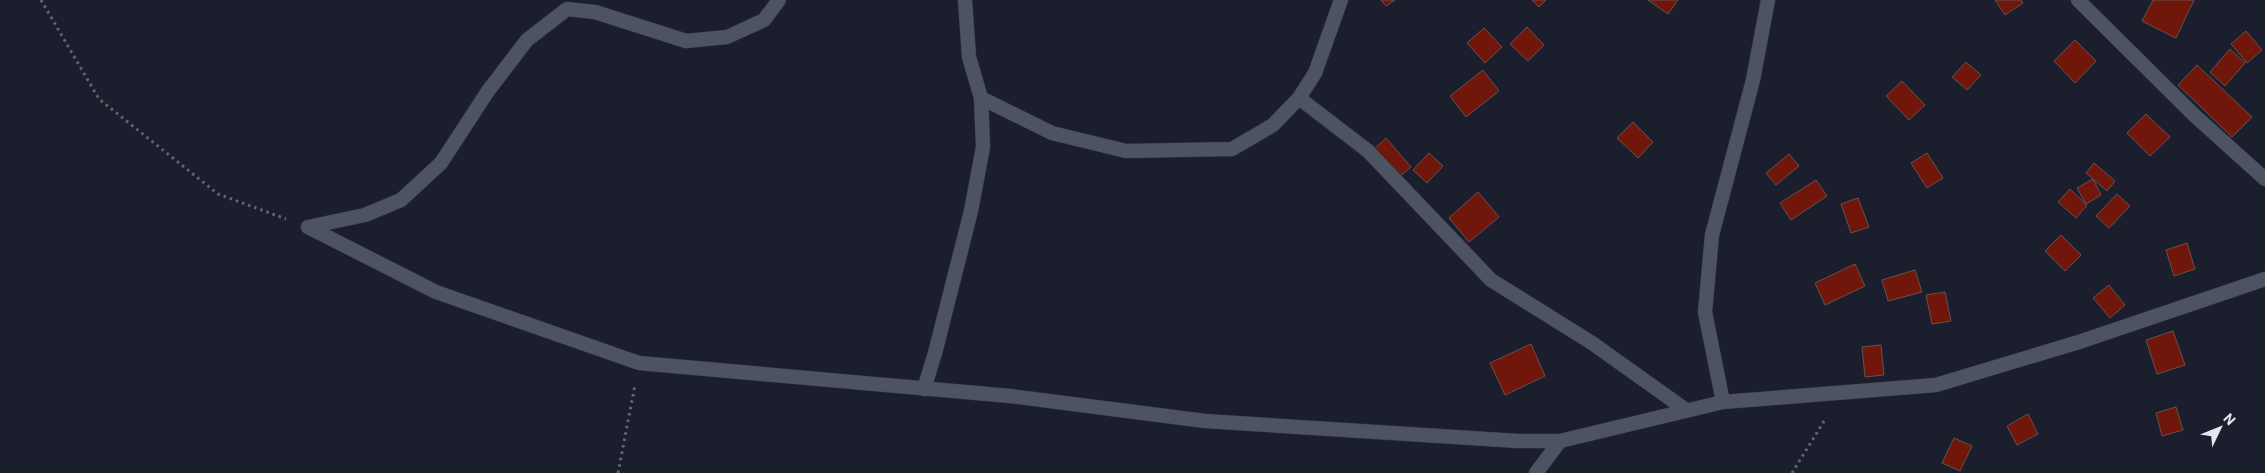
<svg xmlns="http://www.w3.org/2000/svg" width="2265" height="473" viewBox="0 0 2265 473" font-family="Roboto,sans-serif">
<style>
.building{fill:#70160a;stroke:#65524e}
.lines{fill:none;stroke-linecap:round;stroke-linejoin:round}
.minor-casing{stroke:#373a45;stroke-width:15}
.path{stroke:#626672;stroke-width:3;stroke-dasharray:2.5 4;stroke-linecap:butt}
.minor{stroke:#4e5363;stroke-width:14}
</style>
<rect width="100%" height="100%" fill="#1b1f2d"/>
<!-- building -->
<path class="building" d="M 1381,0 L 1395,0 L 1386,6 Z
M 1532,0 L 1546,0 L 1539,7 Z
M 1648,0 L 1678,0 L 1668,14 Z
M 1995,0 L 2021,0 L 2023,3 L 2005,15 Z
M 2153,0 L 2194,0 L 2176,38 L 2142,21 Z
M 1527,27 L 1544,45 L 1528,61 L 1510,44 Z
M 1484,28 L 1502,47 L 1485,63 L 1467,43 Z
M 2246,31 L 2262,50 L 2247,63 L 2231,44 Z
M 2075,40 L 2096,61 L 2075,83 L 2054,61 Z
M 2230,49 L 2245,63 L 2225,86 L 2210,72 Z
M 1966,62 L 1981,75 L 1967,90 L 1952,77 Z
M 2197,65 L 2252,117 L 2232,137 L 2178,85 Z
M 1483,70 L 1499,91 L 1466,117 L 1450,96 Z
M 1902,81 L 1925,105 L 1909,120 L 1886,96 Z
M 2146,114 L 2170,137 L 2150,156 L 2127,133 Z
M 1633,122 L 1653,142 L 1638,158 L 1617,138 Z
M 1386,138 L 1411,167 L 1395,181 L 1370,153 Z
M 1429,153 L 1443,166 L 1427,183 L 1413,170 Z
M 1927,153 L 1943,178 L 1927,188 L 1911,163 Z
M 1789,154 L 1799,166 L 1776,185 L 1766,173 Z
M 2094,163 L 2115,181 L 2107,191 L 2086,173 Z
M 2093,179 L 2101,195 L 2086,204 L 2077,188 Z
M 1816,180 L 1827,196 L 1791,220 L 1780,203 Z
M 2070,189 L 2087,205 L 2076,218 L 2058,202 Z
M 1478,192 L 1499,217 L 1469,242 L 1449,218 Z
M 2117,194 L 2130,206 L 2109,228 L 2096,216 Z
M 1858,198 L 1869,227 L 1851,233 L 1841,204 Z
M 2061,235 L 2081,255 L 2065,271 L 2045,251 Z
M 2187,243 L 2195,269 L 2174,276 L 2166,250 Z
M 1855,264 L 1865,286 L 1825,305 L 1815,283 Z
M 1915,270 L 1922,292 L 1888,301 L 1882,280 Z
M 2109,285 L 2125,305 L 2110,318 L 2093,298 Z
M 1945,292 L 1951,321 L 1932,324 L 1926,295 Z
M 2173,331 L 2185,365 L 2157,374 L 2146,340 Z
M 1531,344 L 1545,376 L 1505,395 L 1490,363 Z
M 1881,345 L 1884,375 L 1865,377 L 1862,347 Z
M 2176,407 L 2183,430 L 2162,436 L 2156,413 Z
M 2028,414 L 2038,434 L 2017,445 L 2007,426 Z
M 1954,438 L 1972,446 L 1960,471 L 1942,463 Z"/>
<g class="lines">
<!-- minor casing -->
<g class="minor-casing">
<path id="minor" d="M 2078,0 L 2194,115 L 2265,179
M 981,98 L 1052,133 L 1126,151 L 1232,149 L 1273,125 L 1299,98 L 1315,73 L 1341,0
M 1299,98 L 1368,151 L 1491,280 L 1592,343 L 1686,410
M 308,227 L 436,292 L 639,363 L 1010,396 L 1205,421 L 1518,441 L 1560,441 L 1723,402 L 1936,385 L 2079,342 L 2265,279
M 308,227 L 365,215 L 401,200 L 441,163 L 488,91 L 527,40 L 567,9 L 595,12 L 686,41 L 727,37 L 764,20 L 779,0
M 924,389 L 935,353 L 971,211 L 983,147 L 981,98 L 969,57 L 965,0
M 1723,402 L 1705,312 L 1712,235 L 1753,80 L 1768,0
M 1536,473 L 1560,441"/>
</g>
<!-- path -->
<path class="path" d="M 41,0 L 99,99 L 218,194 L 286,219
M 618,473 L 635,385
M 1792,473 L 1826,418"/>
<!-- minor -->
<use href="#minor" class="minor"/>
</g>
<!-- north arrow -->
<g transform="translate(2220 428) rotate(47)" stroke="#1b1f2d" stroke-width="4" paint-order="stroke">
<path d="M0-4L9 19L0 12L-9 19Z" fill="#e3e6f0"/>
<text y="-8" font-size="14" font-weight="bold" text-anchor="middle" fill="#e3e6f0">N</text>
</g>
</svg>
